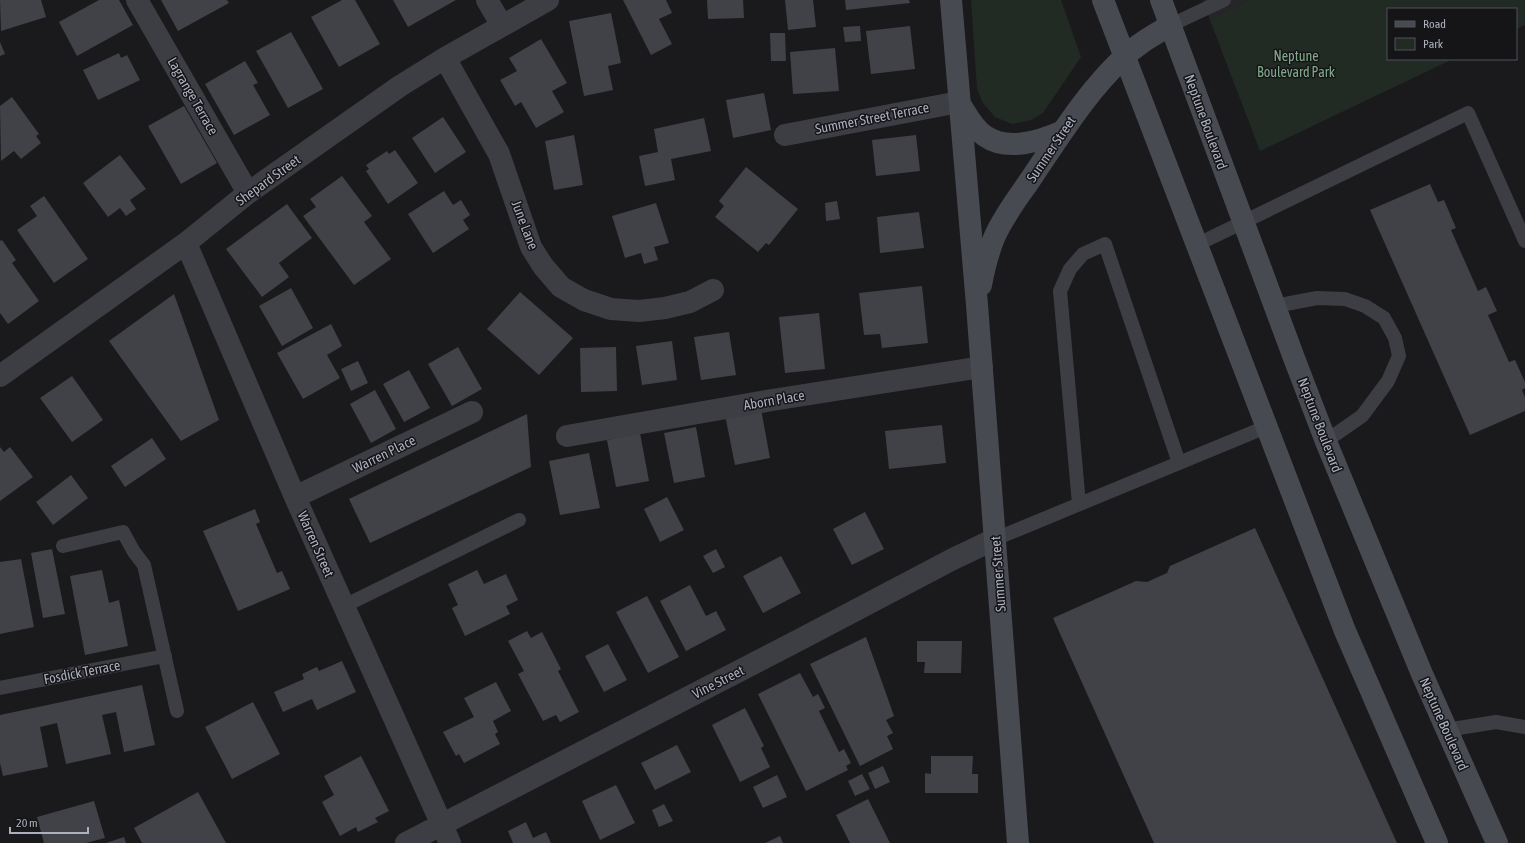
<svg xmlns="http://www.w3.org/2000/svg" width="1525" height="843" viewBox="0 0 1525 843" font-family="'Asap Condensed',sans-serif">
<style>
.built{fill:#26262a}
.green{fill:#212b24}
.building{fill:#414247}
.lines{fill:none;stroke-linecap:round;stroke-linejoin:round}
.lane{stroke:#3d3d44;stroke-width:14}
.street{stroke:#3d3d44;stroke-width:22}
.secondary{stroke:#484a52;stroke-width:22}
.labels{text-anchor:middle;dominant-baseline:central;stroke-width:3;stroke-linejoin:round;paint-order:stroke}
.park-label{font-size:14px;fill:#82a989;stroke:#151518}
.street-label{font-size:14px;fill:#acafbd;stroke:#151518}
</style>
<rect width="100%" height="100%" fill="#1a1a1d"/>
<!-- built -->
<path class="built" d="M 1203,0 L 1250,0 L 1210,20 Z"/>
<!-- green -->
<path class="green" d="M 971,0 L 1061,0 L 1081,57 L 1043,113 L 1031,120 L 1012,124 L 995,117 L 983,103 L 977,89 Z
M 1250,0 L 1525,0 L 1525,25 L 1516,29 L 1516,9 L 1388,9 L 1388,59 L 1453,59 L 1260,151 L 1210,20 Z"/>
<!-- building -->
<path class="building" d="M 0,0 L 41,0 L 46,17 L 1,31 Z
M 99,0 L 119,0 L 133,25 L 77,56 L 59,22 Z
M 161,0 L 227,0 L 229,3 L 178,31 Z
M 342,0 L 355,0 L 380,44 L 339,67 L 311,17 Z
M 393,0 L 456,0 L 408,27 Z
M 623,0 L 666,0 L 672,13 L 659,19 L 672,44 L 651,55 Z
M 707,0 L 743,0 L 744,18 L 708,19 Z
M 785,0 L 813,0 L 816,27 L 788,30 Z
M 845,0 L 909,0 L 910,3 L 846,10 Z
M 611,13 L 621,63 L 608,66 L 613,90 L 584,96 L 569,21 Z
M 860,26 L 861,41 L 845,42 L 843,27 Z
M 910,26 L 915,69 L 871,74 L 866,31 Z
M 291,32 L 323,89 L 288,108 L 256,51 Z
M 770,33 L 785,33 L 786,61 L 771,61 Z
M 541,39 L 567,83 L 552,91 L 564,112 L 536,128 L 521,102 L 515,106 L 500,80 L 517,71 L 509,58 Z
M 0,42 L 5,54 L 0,56 Z
M 835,48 L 839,91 L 793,94 L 790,52 Z
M 119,53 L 121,58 L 127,55 L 140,80 L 98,100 L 83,70 Z
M 245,61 L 258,83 L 253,85 L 270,115 L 234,135 L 205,84 Z
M 764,93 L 771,130 L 733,138 L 726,100 Z
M 12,97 L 39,134 L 36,136 L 41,143 L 21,159 L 14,151 L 1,161 L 0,106 Z
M 184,106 L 217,163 L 181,184 L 148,126 Z
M 443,117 L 466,152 L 435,173 L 412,138 Z
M 704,118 L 711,151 L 671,159 L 675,180 L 645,186 L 639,156 L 658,152 L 654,129 Z
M 574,135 L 583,185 L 554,190 L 545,141 Z
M 916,135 L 920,171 L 876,176 L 872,140 Z
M 395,150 L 418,183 L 388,204 L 366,171 L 369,169 L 366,165 L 387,151 L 389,154 Z
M 120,155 L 146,189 L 130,200 L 136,209 L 126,216 L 120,208 L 108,217 L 83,183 Z
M 746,167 L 798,209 L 769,245 L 766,243 L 758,252 L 715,217 L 724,206 L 719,201 Z
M 342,176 L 372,216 L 364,222 L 391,259 L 354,285 L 303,216 L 316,207 L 310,199 Z
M 1430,184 L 1438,202 L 1444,200 L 1456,228 L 1451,230 L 1478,291 L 1486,287 L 1497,311 L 1488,315 L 1509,362 L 1515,360 L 1525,382 L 1525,388 L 1522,390 L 1525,397 L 1525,411 L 1470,435 L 1370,210 Z
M 444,191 L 453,205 L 461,200 L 470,215 L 463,220 L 469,229 L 433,253 L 408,214 Z
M 44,196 L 88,259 L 54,283 L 17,230 L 37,216 L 30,206 Z
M 837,201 L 840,219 L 826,221 L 825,203 Z
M 656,203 L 669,243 L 654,247 L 658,260 L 644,264 L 641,253 L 625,258 L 612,216 Z
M 287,204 L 312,238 L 279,263 L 289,277 L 262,297 L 226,249 Z
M 919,212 L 924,248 L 880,253 L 877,217 Z
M 2,240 L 16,260 L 12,263 L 39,301 L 8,324 L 0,313 L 0,241 Z
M 922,286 L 928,343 L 882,348 L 880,334 L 864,335 L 859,293 Z
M 291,288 L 313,328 L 282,346 L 259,306 Z
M 520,292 L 573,338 L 539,375 L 487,329 Z
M 174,294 L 219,420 L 181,441 L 109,341 Z
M 819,313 L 825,369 L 785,373 L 779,317 Z
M 331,324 L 342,346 L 327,355 L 340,378 L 303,399 L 277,353 Z
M 729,332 L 736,375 L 701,380 L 694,337 Z
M 672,341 L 677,380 L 642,385 L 636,346 Z
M 458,347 L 482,389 L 452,406 L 428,364 Z
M 616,347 L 617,391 L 581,392 L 580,348 Z
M 358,361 L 368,383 L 351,391 L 341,369 Z
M 409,370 L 430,408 L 404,422 L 383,384 Z
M 72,376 L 103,420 L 72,442 L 40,398 Z
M 375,390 L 396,429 L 371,443 L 350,404 Z
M 761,409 L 770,458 L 735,465 L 725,415 Z
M 527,414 L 531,467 L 370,543 L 349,499 Z
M 942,425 L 946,463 L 889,469 L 885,431 Z
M 696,427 L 705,477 L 674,483 L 664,433 Z
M 640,433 L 649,481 L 616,487 L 607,440 Z
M 152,438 L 166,459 L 125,487 L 111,466 Z
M 0,447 L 4,452 L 10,447 L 33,477 L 0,501 Z
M 589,453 L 600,508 L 560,515 L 549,461 Z
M 71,475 L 88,498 L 53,525 L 36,502 Z
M 667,497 L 684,530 L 660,542 L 644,509 Z
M 255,509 L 260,522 L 256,524 L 277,573 L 282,571 L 290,589 L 238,611 L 203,531 Z
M 865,512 L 884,549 L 852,565 L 833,529 Z
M 1255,528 L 1397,843 L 1154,843 L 1053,618 L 1136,581 L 1147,582 L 1167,573 L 1170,566 Z
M 52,549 L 65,614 L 43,618 L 31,553 Z
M 716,549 L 725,567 L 713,573 L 703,556 Z
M 781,556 L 801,593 L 763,613 L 743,576 Z
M 21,559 L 34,627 L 0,634 L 0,562 Z
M 102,570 L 109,603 L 119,600 L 128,646 L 85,655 L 70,576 Z
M 477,570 L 484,584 L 506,574 L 518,600 L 506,606 L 510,614 L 465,636 L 452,608 L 458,605 L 448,584 Z
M 690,585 L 706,616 L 716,611 L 726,630 L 686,651 L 660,601 Z
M 647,596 L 679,657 L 648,673 L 616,612 Z
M 527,631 L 531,638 L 542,632 L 561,669 L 558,671 L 579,712 L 560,722 L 556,715 L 543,721 L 518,674 L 524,671 L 508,641 Z
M 866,637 L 894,716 L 886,720 L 893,733 L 887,736 L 893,749 L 860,766 L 810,664 Z
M 917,641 L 962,641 L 961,673 L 924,673 L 925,662 L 917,662 Z
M 608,644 L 627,680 L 604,692 L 585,656 Z
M 342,661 L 356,692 L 317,710 L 312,699 L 283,712 L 274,692 L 304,679 L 302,674 L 317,667 L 319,671 Z
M 800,673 L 813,697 L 818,694 L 825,708 L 819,711 L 839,752 L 844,749 L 851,763 L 846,766 L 848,770 L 806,791 L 758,694 Z
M 496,682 L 511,711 L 493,721 L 498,732 L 495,734 L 500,744 L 464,763 L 459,754 L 456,756 L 443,732 L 474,717 L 464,698 Z
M 142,685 L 155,745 L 124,752 L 116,712 L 102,715 L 111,754 L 66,764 L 57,723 L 40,727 L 48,767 L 3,776 L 0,763 L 0,715 Z
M 253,702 L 280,754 L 232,779 L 205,727 Z
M 745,708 L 764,746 L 761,748 L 770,767 L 740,782 L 712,725 Z
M 677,745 L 691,772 L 655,790 L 641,763 Z
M 361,756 L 389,811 L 375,818 L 378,822 L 358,832 L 356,827 L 340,836 L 322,802 L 334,795 L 324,776 Z
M 931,756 L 973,756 L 972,774 L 978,774 L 978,793 L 925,793 L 925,773 L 931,774 Z
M 883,766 L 890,782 L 875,789 L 868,773 Z
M 862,774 L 870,789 L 855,796 L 848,781 Z
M 777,775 L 787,797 L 763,808 L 753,787 Z
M 616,785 L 635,823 L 600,840 L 582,801 Z
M 198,792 L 226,843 L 142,843 L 134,828 Z
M 868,799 L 890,843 L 850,843 L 836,815 Z
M 94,801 L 105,838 L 86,843 L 44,843 L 37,817 Z
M 664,804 L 673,821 L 659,827 L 652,810 Z
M 526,822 L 533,838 L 546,832 L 551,843 L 513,843 L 508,831 Z
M 780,836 L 783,843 L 765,843 Z
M 124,837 L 126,843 L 106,843 Z"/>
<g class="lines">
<!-- lane -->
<path class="lane" d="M 1171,25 L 1224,0
M 1196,245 L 1468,113 L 1525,241
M 1275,306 L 1317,298 L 1345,299 L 1365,306 L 1384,318 L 1395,338 L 1399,356 L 1388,381 L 1362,416 L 1326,441
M 1079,504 L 1060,291 L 1070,269 L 1083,254 L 1105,244 L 1179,463
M 995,539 L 1266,427
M 63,546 L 123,532 L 134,552 L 144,565 L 177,711
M 344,606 L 519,520
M 0,688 L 165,656
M 1446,730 L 1496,722 L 1525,727"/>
<!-- street -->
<path class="street" d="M 137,0 L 248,193
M 487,0 L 502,26
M 445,58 L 499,154 L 531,247 L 543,266 L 561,287 L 584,300 L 611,309 L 639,311 L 665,308 L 690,302 L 713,290
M 785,135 L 959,102
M 186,243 L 295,497 L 450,843
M 0,376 L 186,243 L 248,193 L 400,86 L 445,58 L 548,0
M 567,436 L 772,400 L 982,367
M 295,497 L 472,412
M 406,843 L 799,640 L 953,559 L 995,539"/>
<!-- secondary -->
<path class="secondary" d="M 951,0 L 977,305 L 1018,843
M 1103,0 L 1345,631 L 1437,843
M 1161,0 L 1294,358 L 1327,444 L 1422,674 L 1497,843
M 960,104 C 967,115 973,128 985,136 C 1008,152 1040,141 1063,131
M 981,285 C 984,269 988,253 994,238 C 1004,214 1022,193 1036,171 C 1063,131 1088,91 1123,58 C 1137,44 1154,35 1171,25"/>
</g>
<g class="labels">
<!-- park labels -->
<g class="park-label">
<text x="1296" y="56">Neptune<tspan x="1296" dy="16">Boulevard Park</tspan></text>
</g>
<!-- street labels -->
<g class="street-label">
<text transform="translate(193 96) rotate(60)">Lagrange Terrace</text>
<text transform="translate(872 118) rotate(-11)">Summer Street Terrace</text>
<text transform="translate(1206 122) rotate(70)">Neptune Boulevard</text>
<text transform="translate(1051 149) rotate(-56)">Summer Street</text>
<text transform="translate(268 180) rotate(-36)">Shepard Street</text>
<text transform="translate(525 225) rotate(69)">June Lane</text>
<text transform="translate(774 400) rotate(-10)">Aborn Place</text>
<text transform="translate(1320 425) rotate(69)">Neptune Boulevard</text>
<text transform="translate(384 454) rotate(-26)">Warren Place</text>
<text transform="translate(316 544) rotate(66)">Warren Street</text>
<text transform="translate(998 574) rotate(-94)">Summer Street</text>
<text transform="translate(82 672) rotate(-11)">Fosdick Terrace</text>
<text transform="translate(718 682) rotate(-27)">Vine Street</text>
<text transform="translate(1444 724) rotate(66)">Neptune Boulevard</text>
</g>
</g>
<!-- legend -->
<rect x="1387" y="8" width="130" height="52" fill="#151518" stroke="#51535a"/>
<rect x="1395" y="21" width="20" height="6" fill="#484a52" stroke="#51535a"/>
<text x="1423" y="28" font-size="12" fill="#acafbd">Road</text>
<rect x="1395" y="38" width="20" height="12" fill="#212b24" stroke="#51535a"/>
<text x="1423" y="48" font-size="12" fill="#acafbd">Park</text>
<!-- scale -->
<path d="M10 827v6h78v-6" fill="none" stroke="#acafbd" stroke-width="2"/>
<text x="16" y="827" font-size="12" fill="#acafbd" stroke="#151518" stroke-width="3" paint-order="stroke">20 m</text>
</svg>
